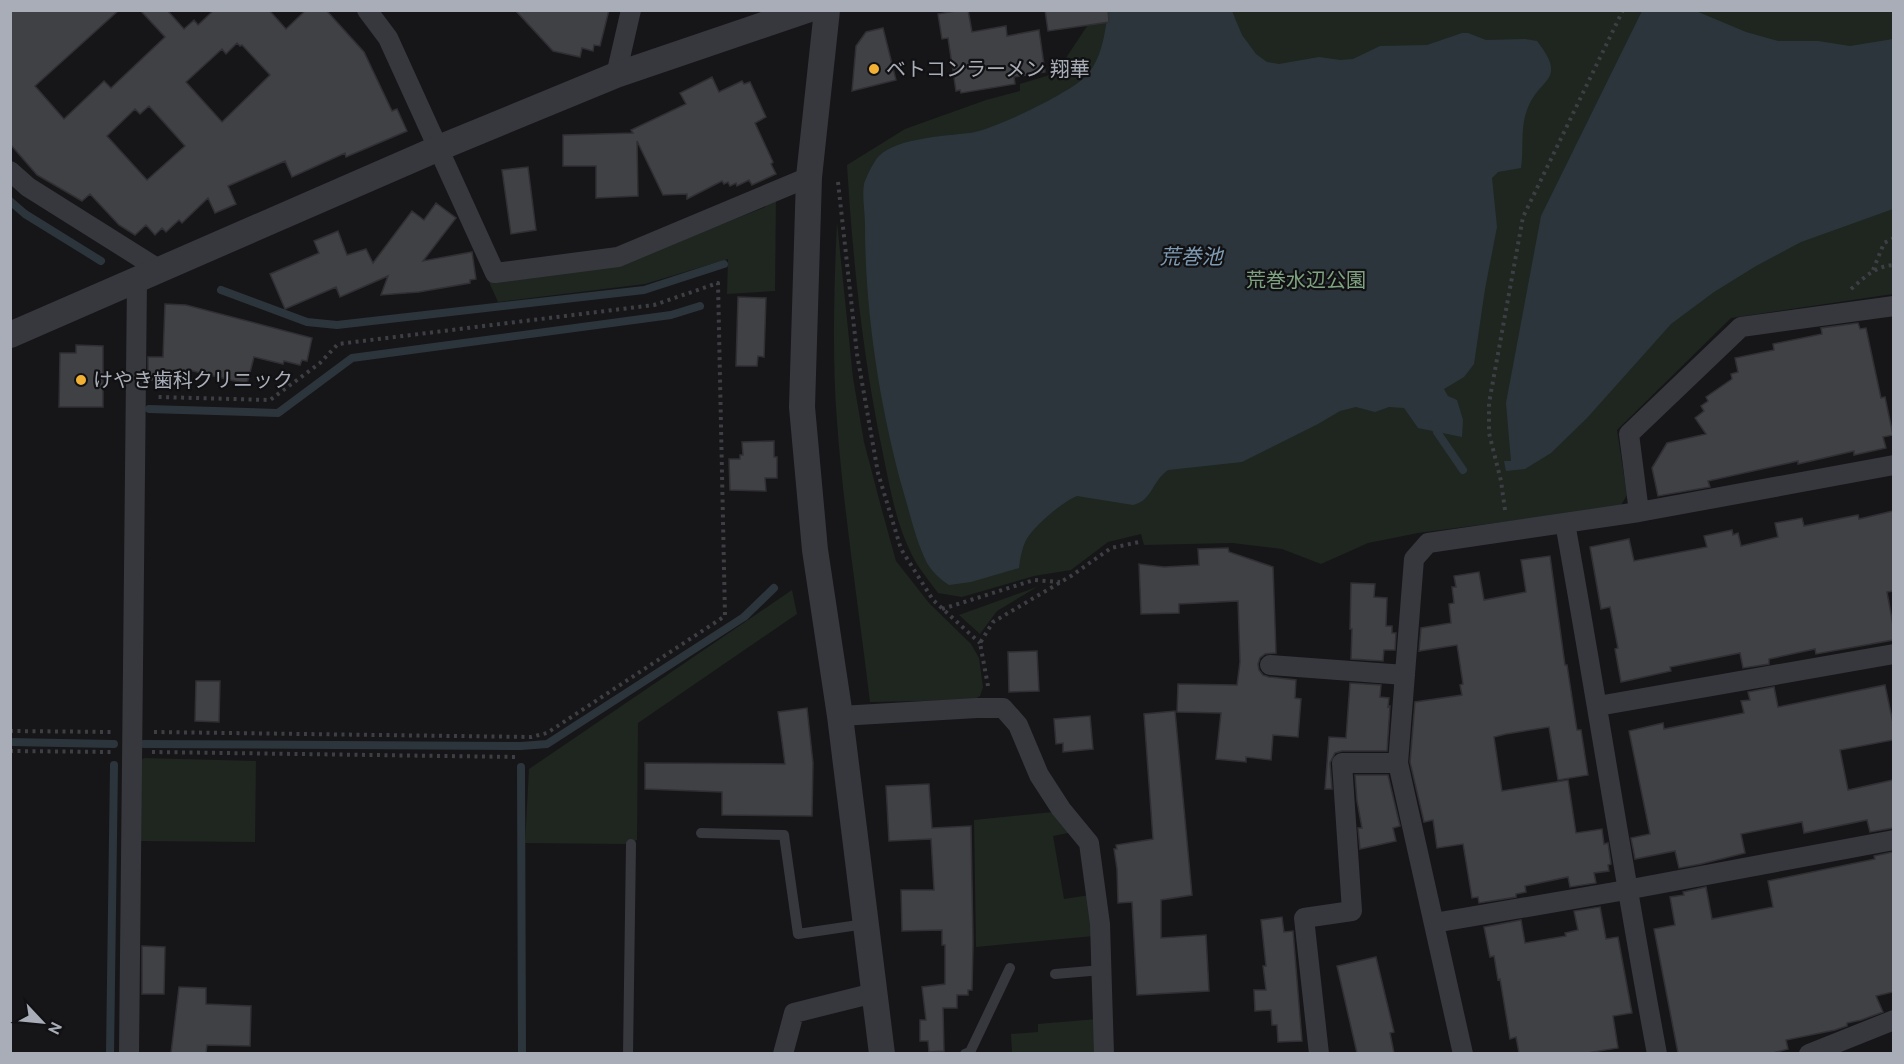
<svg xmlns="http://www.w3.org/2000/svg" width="1904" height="1064" viewBox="0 0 1904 1064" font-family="Cabin,'Noto Sans JP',sans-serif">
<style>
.green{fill:#1e261f}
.water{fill:#2c353c}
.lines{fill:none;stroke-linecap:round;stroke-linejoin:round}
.stream{stroke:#2c353c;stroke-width:8}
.building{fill:#404145;stroke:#303034;stroke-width:1.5;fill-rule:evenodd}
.path{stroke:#3d3f44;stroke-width:4;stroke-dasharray:3 4.5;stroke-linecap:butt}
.service{stroke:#37383d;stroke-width:10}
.minor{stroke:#37383d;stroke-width:20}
.tertiary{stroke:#37383d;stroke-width:26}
.poi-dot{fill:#f2b134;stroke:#111113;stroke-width:2}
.labels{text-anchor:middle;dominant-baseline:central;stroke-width:4.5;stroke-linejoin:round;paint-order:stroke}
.poi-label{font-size:20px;fill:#a8adb8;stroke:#111113;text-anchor:start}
.park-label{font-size:20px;fill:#7fa381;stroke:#111113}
.water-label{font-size:21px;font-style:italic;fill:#7f9bb3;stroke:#111113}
</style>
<rect width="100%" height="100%" fill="#161618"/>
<!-- green -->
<path class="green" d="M 1097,11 L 1893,11 L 1893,294 L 1731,318 L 1617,430 L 1627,495 L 1620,507 L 1418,533 L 1368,543 L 1321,564 L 1282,549 L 1232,543 L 1144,545 L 1141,534 L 1108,542 L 1071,570 L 1034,576 L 962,597 L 938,593 C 929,580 918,568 912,555 C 896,524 890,488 883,454 C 863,359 853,263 847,165 L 905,129 L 986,100 L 1020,91 L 1020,84 L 1056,73 Z
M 776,198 L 775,291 L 727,294 L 728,259 L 645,284 L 498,302 L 489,282 L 626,262 L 765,207 L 769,199 Z
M 837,222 L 853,378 L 864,442 L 880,503 L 896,561 L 929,603 L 971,644 L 979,658 L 983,687 L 980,696 L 973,700 L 870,702 C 859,609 844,516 837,422 C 832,355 834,289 837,222 Z
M 1037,587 L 997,611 L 980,634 L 959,615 Z
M 792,590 L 797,614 L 638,723 L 637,840 L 625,844 L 525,843 L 529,769 Z
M 144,758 L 256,761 L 255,842 L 139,841 L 140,761 Z
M 1053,812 L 1073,832 L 1053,836 L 1064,899 L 1090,895 L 1094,936 L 976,947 L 974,820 Z
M 1097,1019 L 1099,1053 L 1012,1053 L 1011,1034 L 1038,1032 L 1038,1024 Z"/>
<!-- water -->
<path class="water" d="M 1108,11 L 1232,11 L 1242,35 L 1256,54 L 1267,62 L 1279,64 L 1319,57 L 1340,60 L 1353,59 L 1380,46 L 1427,45 L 1462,33 L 1468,33 L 1486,40 L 1525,39 L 1537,41 C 1569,82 1538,77 1527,110 C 1520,128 1524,149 1521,168 L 1498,172 L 1492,178 L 1497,227 L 1485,289 L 1474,364 L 1464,377 L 1444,389 L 1448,396 L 1457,400 L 1463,420 L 1462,437 L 1418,428 L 1404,408 L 1389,407 L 1375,412 L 1356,407 L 1340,411 L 1318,424 L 1242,462 L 1168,470 C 1152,481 1152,501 1133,505 L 1077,496 C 1062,502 1034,526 1026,540 C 1022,548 1020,559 1019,568 L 971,582 L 949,585 C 940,579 933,573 927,563 C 916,541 911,517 904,494 C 880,409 865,313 865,225 C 865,212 862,196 864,184 C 866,177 874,161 879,156 C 897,138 945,136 970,133 C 993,130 1067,94 1084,78 C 1102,61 1105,33 1108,11 Z
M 1642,11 L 1696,11 L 1746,32 L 1778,41 L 1818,41 L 1850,46 L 1893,39 L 1893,209 L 1801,242 L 1756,266 L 1714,292 L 1671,324 L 1587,418 L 1551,453 L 1525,469 L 1506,471 L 1504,461 L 1511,461 L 1506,403 L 1541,216 Z"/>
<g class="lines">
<!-- stream -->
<path class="stream" d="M 10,201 L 25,214 L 101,261
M 221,290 L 307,322 L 337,325 L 644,290 L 724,264
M 149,409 L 278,413 L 352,358 L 671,315 L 700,306
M 1434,423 L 1437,432 L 1463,470
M 10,742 L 114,744
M 144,744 L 521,746 L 547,744 L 744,617 L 774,588
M 521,767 L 522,1054
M 110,1054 L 114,765"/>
</g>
<!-- building -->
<path class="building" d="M 10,10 L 119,10 L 35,86 L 64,119 L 104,81 L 111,88 L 165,37 L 140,10 L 167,10 L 184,29 L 194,20 L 198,25 L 214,10 L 269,10 L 286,29 L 306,10 L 326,10 L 364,52 L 392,111 L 397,109 L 407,131 L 346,157 L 345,153 L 292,177 L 285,161 L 228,186 L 236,204 L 215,213 L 208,198 L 182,223 L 179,220 L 166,232 L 162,228 L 155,235 L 146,225 L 135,235 L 119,225 L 90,194 L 82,201 L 37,175 L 10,144 ZM 237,43 L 240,46 L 242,45 L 270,75 L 222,122 L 186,82 L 222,49 L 226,54 ZM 149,106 L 185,146 L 147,180 L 107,136 L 135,109 L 140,114 Z
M 515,10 L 609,10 L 600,46 L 594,45 L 593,51 L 582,48 L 580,57 L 553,51 Z
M 962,10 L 968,10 L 972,32 L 1006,26 L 1007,36 L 1039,30 L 1045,72 L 1014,77 L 1015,84 L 961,93 L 960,90 L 956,91 L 948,38 L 942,39 L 938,14 Z
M 1045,10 L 1108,10 L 1109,22 L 1048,31 Z
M 883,28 L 896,80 L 852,91 L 856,46 L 866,32 Z
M 712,77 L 719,92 L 742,81 L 744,84 L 750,82 L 766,117 L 755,123 L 773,162 L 771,164 L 776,174 L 752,185 L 749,180 L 737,186 L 736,183 L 730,186 L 728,182 L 724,184 L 722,181 L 687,199 L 687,194 L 663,195 L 637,141 L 638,196 L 596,198 L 596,166 L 563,166 L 563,135 L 633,133 L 631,130 L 686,104 L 680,93 Z
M 528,167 L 536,230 L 511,234 L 502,170 Z
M 436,203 L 456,218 L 423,261 L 472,252 L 476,279 L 470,280 L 470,283 L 419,292 L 381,295 L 388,276 L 340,297 L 336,287 L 285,309 L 270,274 L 319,253 L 314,241 L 338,231 L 347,255 L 366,249 L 373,263 L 412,211 L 424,220 Z
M 738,297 L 766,298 L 764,357 L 758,356 L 757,366 L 736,366 Z
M 165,304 L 186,305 L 312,338 L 307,361 L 302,360 L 300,365 L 284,361 L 283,364 L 254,357 L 247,384 L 189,370 L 189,381 L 148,380 L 148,357 L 163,357 Z
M 1858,323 L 1860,329 L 1866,328 L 1881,398 L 1885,397 L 1893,435 L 1883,437 L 1886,448 L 1854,455 L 1854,451 L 1798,464 L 1798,461 L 1708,481 L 1710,487 L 1658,496 L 1652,468 L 1667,443 L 1706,434 L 1695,418 L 1704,411 L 1701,406 L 1708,401 L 1706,397 L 1732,379 L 1731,374 L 1738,372 L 1735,358 L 1774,350 L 1773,344 L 1822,334 L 1821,328 Z
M 76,345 L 103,346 L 103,407 L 59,407 L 60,353 L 76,353 Z
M 774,441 L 774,457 L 777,457 L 777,478 L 765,478 L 766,491 L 730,490 L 729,459 L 740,459 L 740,455 L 743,455 L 742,442 Z
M 1893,511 L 1893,591 L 1887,592 L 1893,625 L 1893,640 L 1816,654 L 1815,649 L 1769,659 L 1769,664 L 1743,668 L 1740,653 L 1670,667 L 1671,671 L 1621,682 L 1615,649 L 1618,648 L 1610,607 L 1601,609 L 1590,547 L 1629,539 L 1634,561 L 1707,547 L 1704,536 L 1732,530 L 1733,535 L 1738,533 L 1741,546 L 1778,537 L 1775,523 L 1802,518 L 1804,526 L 1858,515 L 1859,519 Z
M 1228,548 L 1229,552 L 1273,567 L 1276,653 L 1265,654 L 1260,658 L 1258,664 L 1259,670 L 1263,675 L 1269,677 L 1296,680 L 1295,698 L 1301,699 L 1298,737 L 1273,735 L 1271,760 L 1246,757 L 1246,762 L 1216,759 L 1221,713 L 1177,712 L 1178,684 L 1237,685 L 1240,662 L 1238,601 L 1179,604 L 1179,613 L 1141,614 L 1139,564 L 1164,567 L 1199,565 L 1198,549 Z
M 1550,556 L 1565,665 L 1567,665 L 1577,730 L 1581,730 L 1588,775 L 1558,780 L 1549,727 L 1506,734 L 1494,737 L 1502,791 L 1568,780 L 1576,833 L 1602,829 L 1604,844 L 1608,843 L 1611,864 L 1608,865 L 1609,871 L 1594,873 L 1596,883 L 1570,887 L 1568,877 L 1525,886 L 1526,892 L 1516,894 L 1516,897 L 1479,903 L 1478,897 L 1472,898 L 1463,844 L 1437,848 L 1433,820 L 1424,822 L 1410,762 L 1415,702 L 1462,695 L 1460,685 L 1463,684 L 1457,645 L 1419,651 L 1421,628 L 1451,623 L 1449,604 L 1454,603 L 1452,587 L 1456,587 L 1454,576 L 1479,572 L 1484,600 L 1526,592 L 1521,560 Z
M 1351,583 L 1375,584 L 1374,597 L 1387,598 L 1386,626 L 1392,626 L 1392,633 L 1396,633 L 1395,650 L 1384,650 L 1383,661 L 1351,659 L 1352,629 L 1350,629 Z
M 1037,651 L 1039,691 L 1009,692 L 1008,652 Z
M 196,681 L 220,681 L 219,722 L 195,721 Z
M 1350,683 L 1381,685 L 1380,697 L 1389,698 L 1388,707 L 1390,706 L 1387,751 L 1342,751 L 1335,753 L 1330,763 L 1332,789 L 1325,789 L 1329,737 L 1346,738 Z
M 1885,685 L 1893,723 L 1893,740 L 1840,750 L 1848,790 L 1893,780 L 1893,828 L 1870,832 L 1867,820 L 1804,833 L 1802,822 L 1741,834 L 1745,853 L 1701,864 L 1679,868 L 1675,851 L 1635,859 L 1631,838 L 1650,834 L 1629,731 L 1663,723 L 1664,729 L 1744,713 L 1741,701 L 1750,700 L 1748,692 L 1774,687 L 1778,707 Z
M 807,708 L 813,763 L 812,816 L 722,815 L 722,792 L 645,789 L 645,763 L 785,764 L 778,712 Z
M 1175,711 L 1192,895 L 1161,900 L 1161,938 L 1206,935 L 1209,991 L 1137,995 L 1132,902 L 1118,903 L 1117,869 L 1114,849 L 1117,849 L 1116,845 L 1153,839 L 1144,714 Z
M 1090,716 L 1093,749 L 1063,752 L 1063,743 L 1056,744 L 1054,719 Z
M 1355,775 L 1388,775 L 1400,826 L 1393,828 L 1396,841 L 1360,849 L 1358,828 L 1362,828 L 1357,801 Z
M 929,784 L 932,828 L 971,826 L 973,944 L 972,990 L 968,990 L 968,995 L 957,995 L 957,1008 L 943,1008 L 944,1051 L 929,1052 L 928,1041 L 920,1041 L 920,1020 L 926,1020 L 922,987 L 945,984 L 945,945 L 942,945 L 942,930 L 902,931 L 901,890 L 934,890 L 931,839 L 889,841 L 886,786 Z
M 1893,852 L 1893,992 L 1876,996 L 1883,1012 L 1861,1020 L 1847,1023 L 1847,1026 L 1835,1030 L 1786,1040 L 1788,1049 L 1773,1053 L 1678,1053 L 1654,929 L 1675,925 L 1670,897 L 1684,895 L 1683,892 L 1706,887 L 1712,919 L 1773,907 L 1768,881 L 1875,859 L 1874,856 Z
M 1600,907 L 1606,939 L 1618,937 L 1632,1013 L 1613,1016 L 1618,1048 L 1587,1053 L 1519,1053 L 1516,1037 L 1510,1039 L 1500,979 L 1498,980 L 1494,956 L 1490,957 L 1484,927 L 1521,920 L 1525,943 L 1566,936 L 1565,933 L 1578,930 L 1574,911 Z
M 1282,917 L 1284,932 L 1293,931 L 1302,1041 L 1278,1042 L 1277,1025 L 1272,1025 L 1271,1010 L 1255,1011 L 1254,990 L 1266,990 L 1263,966 L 1266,966 L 1261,920 Z
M 142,946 L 165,947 L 164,994 L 142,994 Z
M 1376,957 L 1394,1032 L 1390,1033 L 1394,1053 L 1357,1053 L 1337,966 Z
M 179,987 L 206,988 L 206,1004 L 251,1006 L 250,1046 L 207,1045 L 206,1053 L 171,1053 Z"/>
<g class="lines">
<!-- path -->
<path class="path" d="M 838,182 L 857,354 L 878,473 L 901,549 L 933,600 L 980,643
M 1873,270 L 1884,243 L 1894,238
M 1851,289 C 1865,277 1875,266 1894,265
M 1505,510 L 1501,481 L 1489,433 L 1489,403 L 1523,217 L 1623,10
M 942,609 L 1034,580 L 1060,582
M 988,686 L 980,643 L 993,622 L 1071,576 L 1111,548 L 1139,542
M 10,731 L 111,732
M 154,732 L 531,737 L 547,733 L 725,616 L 718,283 L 654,305 L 338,344 L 320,363 L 270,400 L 158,397
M 10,751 L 112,752
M 152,752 L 518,757"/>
<!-- service -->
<path class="service" d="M 701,833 L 784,835 L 798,934 L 865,924
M 1055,974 L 1102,970
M 628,1054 L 631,844
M 965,1054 L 970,1052 L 1010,968"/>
<!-- minor -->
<path class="minor" d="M 367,10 L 388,38 L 495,273 L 618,257 L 809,177
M 616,75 L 631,10
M 10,171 L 28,187 L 160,270
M 1639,512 L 1629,434 L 1741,327 L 1894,306
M 1565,523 C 1597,700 1624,877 1657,1054
M 1270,665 L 1405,675
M 1598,706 L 1894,654
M 840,716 L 977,708 L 1003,708 L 1018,725 L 1039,775 L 1061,809 L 1089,843 L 1100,924 L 1104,1054
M 1434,923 L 1626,890 L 1894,840
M 129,1054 L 137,279
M 783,1054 L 794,1013 L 874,993
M 1319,1054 L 1304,918 L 1352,911 L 1342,763 L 1398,763
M 1463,1054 L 1398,763 L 1414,559 L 1428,543 L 1639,512 L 1894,465
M 1809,1054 L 1894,1020"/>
<!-- tertiary -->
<path class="tertiary" d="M 827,10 L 809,177 L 802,407 L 815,550 L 840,716 L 882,1054
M 10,335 L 439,148 L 616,75 L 807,10"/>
</g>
<!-- markers -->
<g class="poi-dot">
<circle cx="874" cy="69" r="6"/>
<circle cx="81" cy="380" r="6"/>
</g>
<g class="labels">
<!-- poi labels -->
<g class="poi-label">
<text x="886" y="69">ベトコンラーメン 翔華</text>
<text x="93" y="380">けやき歯科クリニック</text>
</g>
<!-- park labels -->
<g class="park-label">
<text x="1306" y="280">荒巻水辺公園</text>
</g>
<!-- water labels -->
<g class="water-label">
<text x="1191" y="256">荒巻池</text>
</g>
</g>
<!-- border -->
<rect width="1904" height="1064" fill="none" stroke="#a8adb8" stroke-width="24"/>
<!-- north arrow -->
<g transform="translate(42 1022) rotate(116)" stroke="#111113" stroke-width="4.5" paint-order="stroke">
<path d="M0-4.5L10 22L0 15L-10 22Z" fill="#a8adb8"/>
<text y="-9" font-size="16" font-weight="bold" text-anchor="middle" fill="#a8adb8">N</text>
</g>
</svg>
